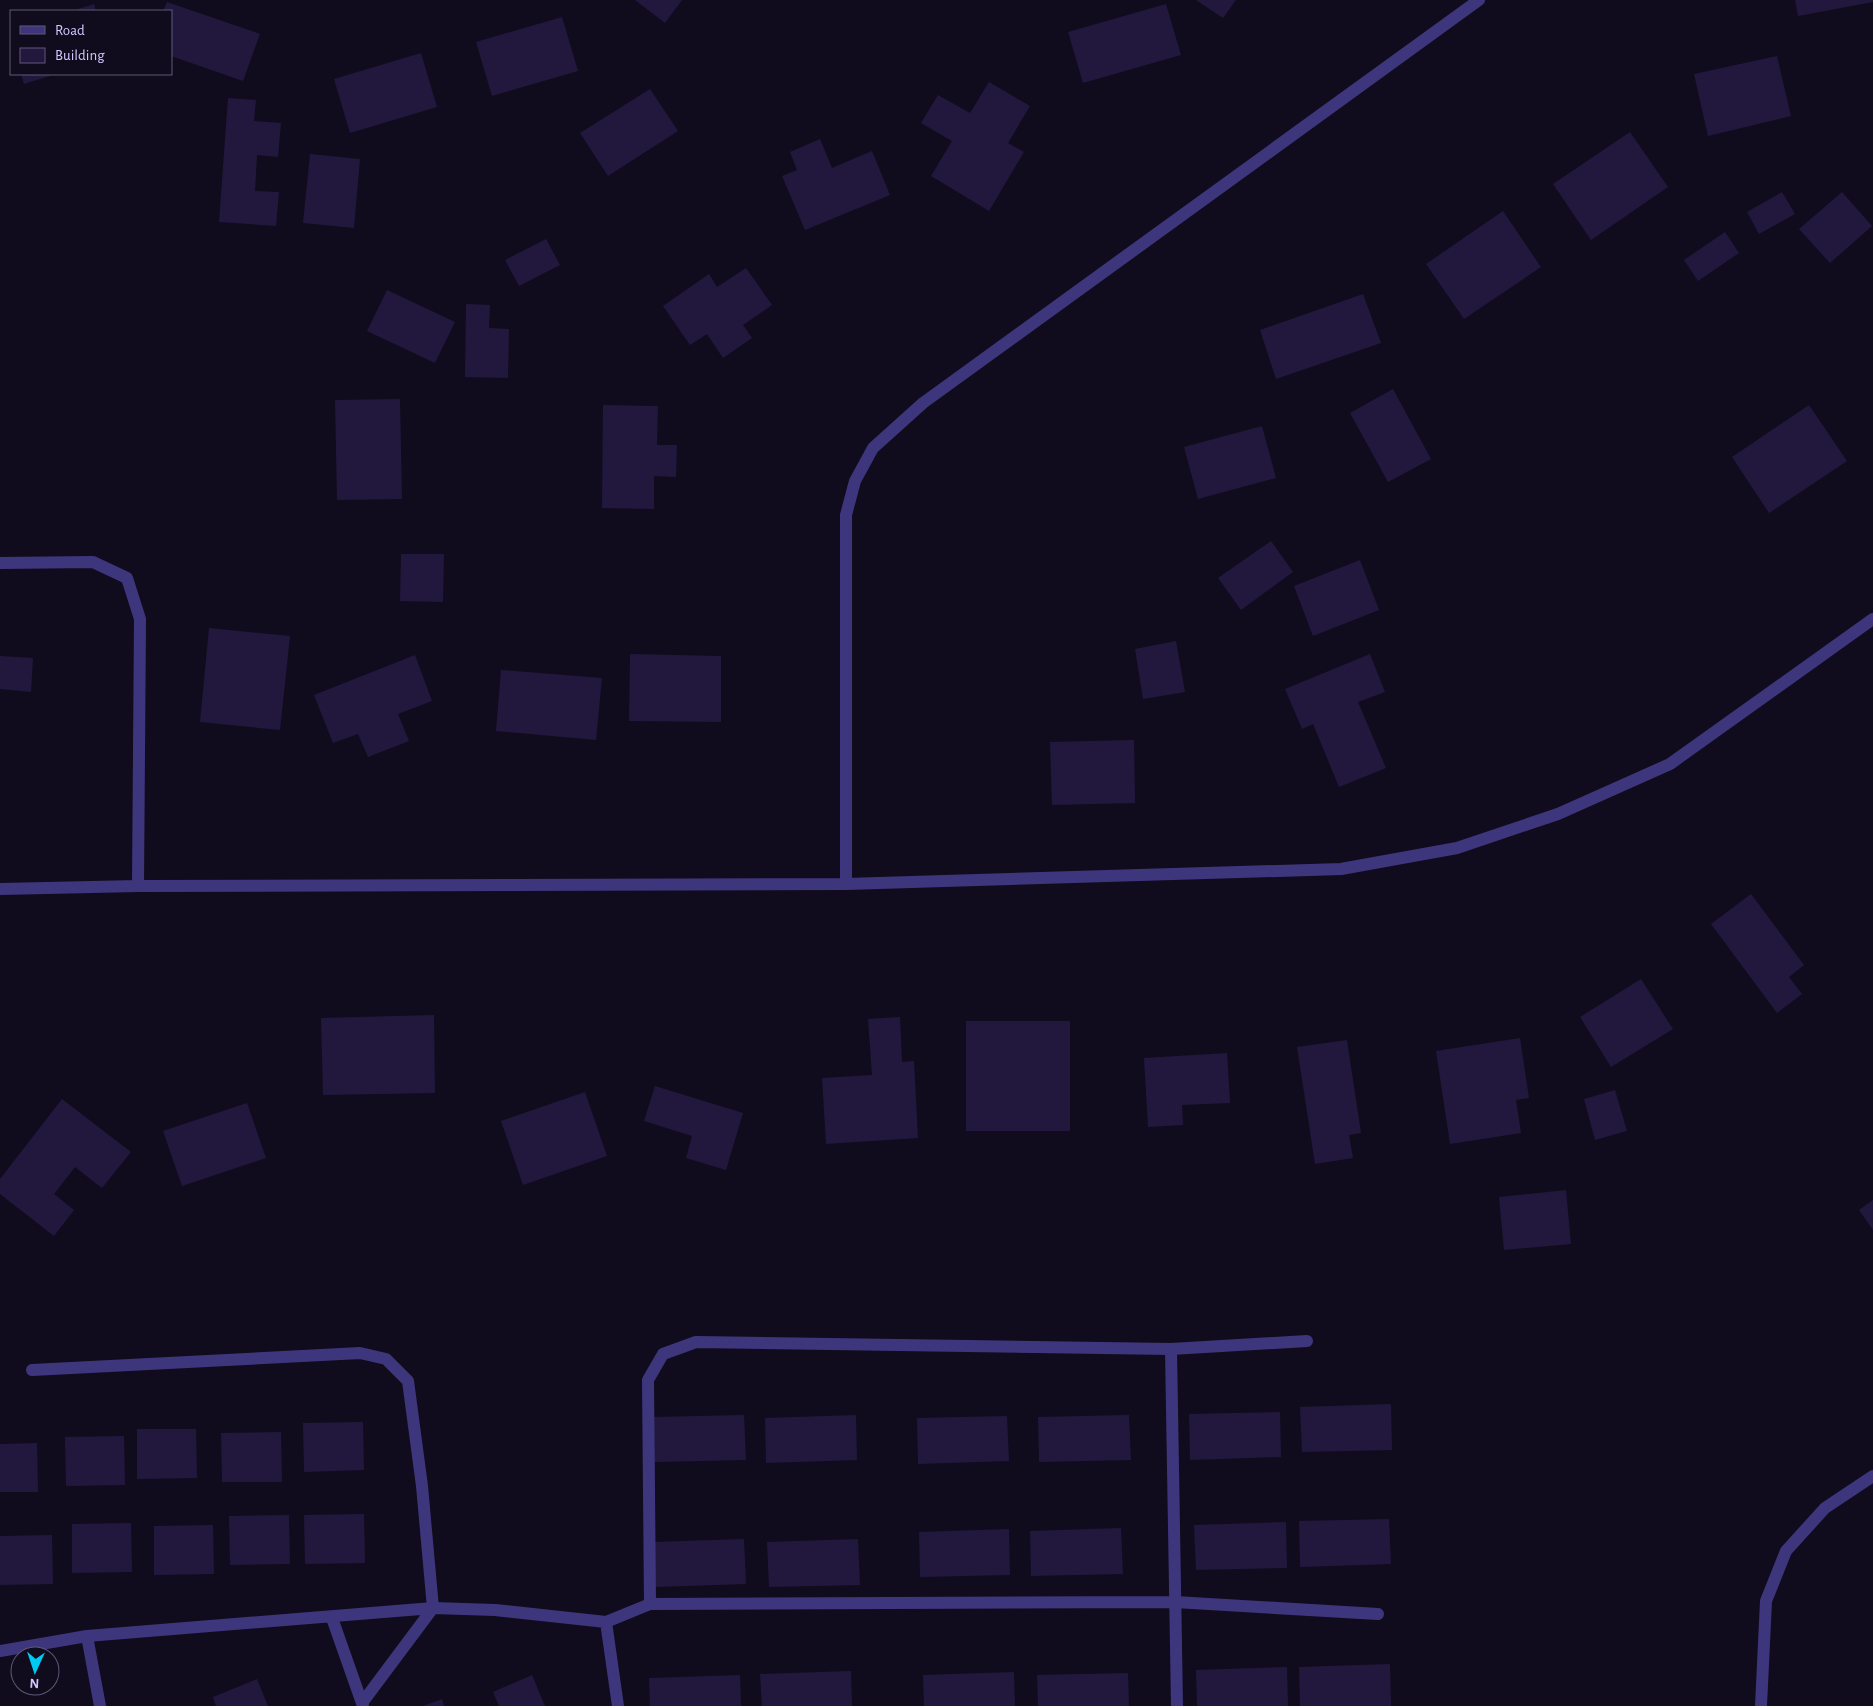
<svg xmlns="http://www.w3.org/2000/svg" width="1873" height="1706" viewBox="0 0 1873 1706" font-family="'Alegreya Sans',sans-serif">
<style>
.building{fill:#22183e}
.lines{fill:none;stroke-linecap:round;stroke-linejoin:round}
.minor{stroke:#3e367d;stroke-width:12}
</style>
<rect width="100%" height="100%" fill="#100c1d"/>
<!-- building -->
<path class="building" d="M 635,0 L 682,0 L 665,23 Z
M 1196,0 L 1236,0 L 1223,18 Z
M 1795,0 L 1873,0 L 1873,2 L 1798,16 Z
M 167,2 L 260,34 L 243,81 L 171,56 L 171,11 L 163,11 Z
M 94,4 L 96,11 L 72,11 Z
M 1166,4 L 1181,55 L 1083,83 L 1068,32 Z
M 562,17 L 578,71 L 492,96 L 476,42 Z
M 421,53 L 437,107 L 350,133 L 334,79 Z
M 1777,56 L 1791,116 L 1708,136 L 1694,74 Z
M 21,74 L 56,74 L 24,84 Z
M 989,82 L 1030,106 L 1008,143 L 1024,152 L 989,211 L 931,176 L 952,141 L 921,123 L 938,95 L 970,113 Z
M 650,89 L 678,131 L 608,176 L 580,133 Z
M 228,98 L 256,100 L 254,121 L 281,123 L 278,157 L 257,155 L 255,191 L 279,192 L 276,226 L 219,222 Z
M 1630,132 L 1668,187 L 1591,240 L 1553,184 Z
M 820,139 L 832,168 L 872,151 L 890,195 L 805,230 L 782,176 L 797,170 L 790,152 Z
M 310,154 L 360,159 L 354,228 L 303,223 Z
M 1782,192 L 1795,214 L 1759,234 L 1747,212 Z
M 1842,192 L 1872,226 L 1830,263 L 1799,229 Z
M 1503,211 L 1541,267 L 1464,319 L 1426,264 Z
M 1725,232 L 1739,253 L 1698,281 L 1684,260 Z
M 546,239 L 560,265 L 519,286 L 505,260 Z
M 746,268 L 772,305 L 743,325 L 752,338 L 723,358 L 707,334 L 690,345 L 663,306 L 709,274 L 717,287 Z
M 387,290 L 455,322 L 435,363 L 367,331 Z
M 1363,294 L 1381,343 L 1276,379 L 1260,330 Z
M 466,304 L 490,305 L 489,328 L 509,329 L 508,378 L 465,377 Z
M 1393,389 L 1431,459 L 1388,482 L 1350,413 Z
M 400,399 L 402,499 L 337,500 L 335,400 Z
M 603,405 L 658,406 L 657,445 L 677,445 L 676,477 L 654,476 L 654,509 L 602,508 Z
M 1809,405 L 1847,461 L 1769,513 L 1732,457 Z
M 1262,426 L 1276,478 L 1198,499 L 1184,447 Z
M 1271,541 L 1293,572 L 1241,610 L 1218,578 Z
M 401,554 L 444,554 L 443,602 L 400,601 Z
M 1360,560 L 1379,610 L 1313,636 L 1294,586 Z
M 209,628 L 290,636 L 280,730 L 200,722 Z
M 1176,641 L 1185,692 L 1143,699 L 1135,649 Z
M 630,654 L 721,656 L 721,722 L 629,721 Z
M 1370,654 L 1385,692 L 1358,702 L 1386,768 L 1339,787 L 1313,724 L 1302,729 L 1285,689 Z
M 415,655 L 432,701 L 398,714 L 409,741 L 368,757 L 358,734 L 333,743 L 314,695 Z
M 0,656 L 33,658 L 31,692 L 0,689 Z
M 501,670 L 602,678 L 596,740 L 496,731 Z
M 1134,740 L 1135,803 L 1052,805 L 1050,742 Z
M 1751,894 L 1804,965 L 1789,977 L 1802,994 L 1777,1013 L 1711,924 Z
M 1641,979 L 1673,1029 L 1611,1067 L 1580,1017 Z
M 434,1015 L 435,1093 L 323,1095 L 321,1018 Z
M 900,1017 L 902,1062 L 914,1061 L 918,1138 L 826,1144 L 822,1078 L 872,1075 L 868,1019 Z
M 966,1021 L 1070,1021 L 1070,1131 L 966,1131 Z
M 1520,1038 L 1529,1098 L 1516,1100 L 1521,1133 L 1450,1144 L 1436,1051 Z
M 1347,1040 L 1361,1133 L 1349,1135 L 1353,1158 L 1315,1164 L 1297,1047 Z
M 1227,1053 L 1230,1103 L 1182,1105 L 1183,1125 L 1148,1127 L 1144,1058 Z
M 655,1086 L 743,1113 L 726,1170 L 686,1158 L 692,1136 L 644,1121 Z
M 1615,1090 L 1627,1131 L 1595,1140 L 1584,1099 Z
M 585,1092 L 607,1156 L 523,1185 L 501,1121 Z
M 62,1099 L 131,1152 L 102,1188 L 75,1167 L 54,1194 L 74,1210 L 54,1236 L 0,1194 L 0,1179 Z
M 247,1103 L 266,1158 L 182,1186 L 163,1131 Z
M 1566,1190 L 1571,1244 L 1504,1250 L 1499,1197 Z
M 1873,1200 L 1873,1230 L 1859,1210 Z
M 1391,1404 L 1392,1450 L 1302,1452 L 1300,1407 Z
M 1280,1412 L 1281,1457 L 1190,1460 L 1189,1414 Z
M 744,1415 L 746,1460 L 654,1462 L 653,1417 Z
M 856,1415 L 857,1460 L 766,1463 L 765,1418 Z
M 1129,1415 L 1131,1460 L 1039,1462 L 1038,1417 Z
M 1007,1416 L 1009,1461 L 918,1464 L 917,1418 Z
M 363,1422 L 364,1470 L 304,1472 L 303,1423 Z
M 137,1429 L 196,1429 L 197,1478 L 137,1479 Z
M 281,1432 L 282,1482 L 222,1482 L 221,1433 Z
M 124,1436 L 125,1485 L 66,1486 L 65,1437 Z
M 37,1443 L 38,1492 L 0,1492 L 0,1444 Z
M 364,1514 L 365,1563 L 305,1564 L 304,1515 Z
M 289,1515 L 290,1564 L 230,1565 L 229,1516 Z
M 1389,1519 L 1391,1564 L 1300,1567 L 1299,1521 Z
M 1286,1522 L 1287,1568 L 1196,1570 L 1194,1525 Z
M 131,1523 L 132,1572 L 72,1573 L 72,1524 Z
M 213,1525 L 214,1574 L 154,1575 L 154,1526 Z
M 1121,1528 L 1123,1574 L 1031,1576 L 1030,1531 Z
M 1009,1529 L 1010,1575 L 920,1577 L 919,1532 Z
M 52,1535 L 53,1584 L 0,1585 L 0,1536 Z
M 744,1539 L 746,1584 L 655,1587 L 653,1542 Z
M 858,1539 L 860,1585 L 769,1587 L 767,1542 Z
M 1390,1664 L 1391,1706 L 1300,1706 L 1299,1667 Z
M 1287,1667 L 1288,1706 L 1197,1706 L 1196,1670 Z
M 851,1671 L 852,1706 L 762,1706 L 760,1674 Z
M 1014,1672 L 1015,1706 L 924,1706 L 923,1675 Z
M 1128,1673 L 1129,1706 L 1038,1706 L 1037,1675 Z
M 532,1675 L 545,1706 L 499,1706 L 493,1692 Z
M 740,1675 L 741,1706 L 650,1706 L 649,1678 Z
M 257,1679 L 268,1706 L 216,1706 L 213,1697 Z
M 442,1699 L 444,1706 L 423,1706 Z"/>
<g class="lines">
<!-- minor -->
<path class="minor" d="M 0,563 L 93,562 L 127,578 L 140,619 L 138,886
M 846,884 L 846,515 L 855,481 L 873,448 L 923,403 L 1479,0
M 0,889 L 138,886 L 846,884 L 1341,869 L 1457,848 L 1558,814 L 1670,764 L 1873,619
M 1171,1349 L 1177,1706
M 32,1370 L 360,1353 L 386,1359 L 408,1381 L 422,1486 L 433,1608 L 362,1703
M 650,1604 L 648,1380 L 663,1354 L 696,1342 L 1171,1349 L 1307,1341
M 332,1618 L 363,1706
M 606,1622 L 618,1706
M 87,1636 L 100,1706
M 0,1651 L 87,1636 L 433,1608 L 495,1610 L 606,1622 L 650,1604 L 1175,1602 L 1378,1614
M 1761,1706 L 1766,1601 L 1786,1551 L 1825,1508 L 1873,1476"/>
</g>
<!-- legend -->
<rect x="10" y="10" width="162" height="65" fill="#100c1d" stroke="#5e5777"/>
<rect x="20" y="26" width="25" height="8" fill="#3e367d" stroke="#5e5777"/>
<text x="55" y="35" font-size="15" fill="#d2c8ff">Road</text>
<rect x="20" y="48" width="25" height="15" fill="#22183e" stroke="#5e5777"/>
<text x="55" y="60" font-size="15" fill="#d2c8ff">Building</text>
<!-- north arrow -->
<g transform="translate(35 1671) rotate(183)"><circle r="24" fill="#100c1d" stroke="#5e5777"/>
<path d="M0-4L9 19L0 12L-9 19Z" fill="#00caf3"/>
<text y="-8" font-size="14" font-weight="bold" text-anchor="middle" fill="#d2c8ff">N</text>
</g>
</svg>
